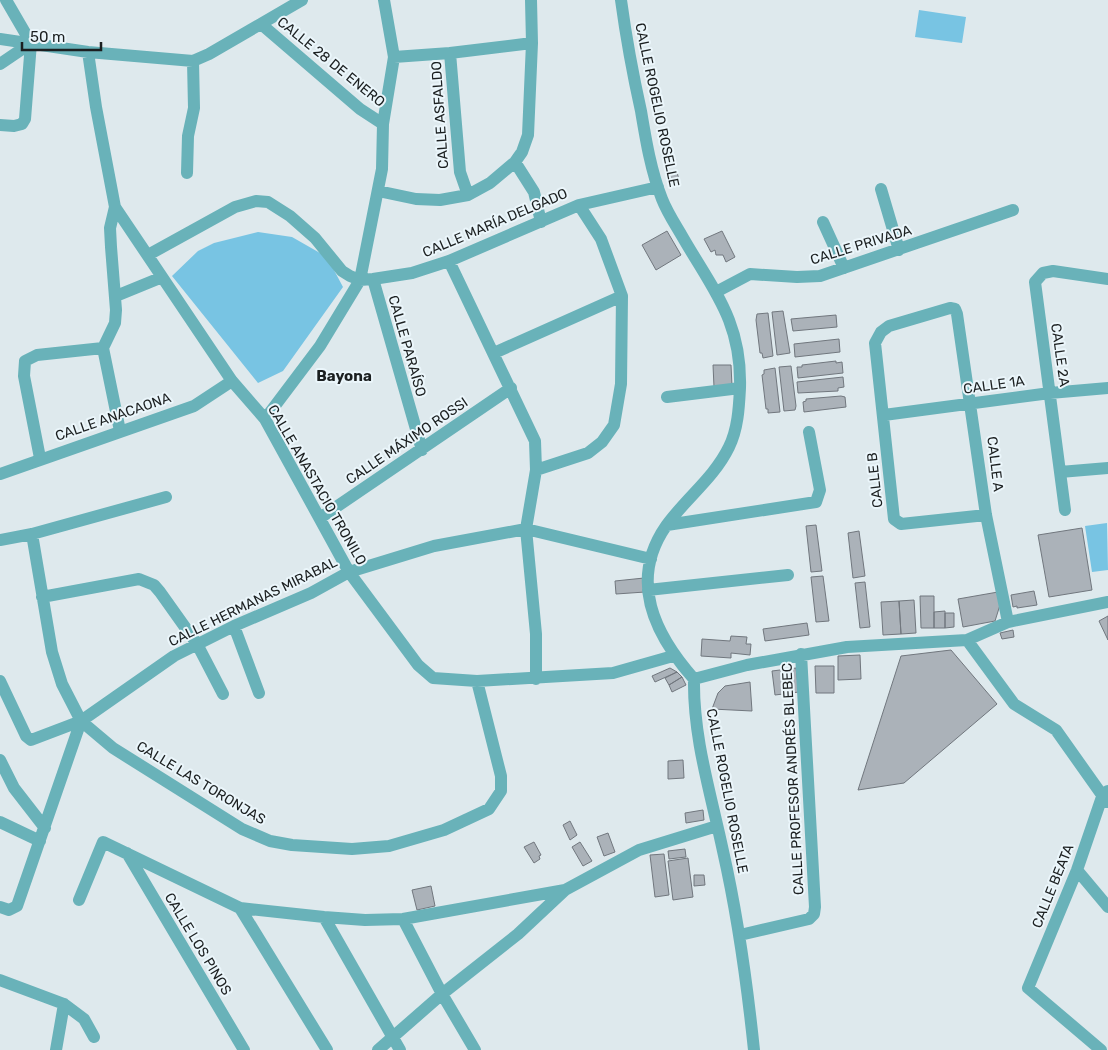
<svg xmlns="http://www.w3.org/2000/svg" width="1108" height="1050" viewBox="0 0 1108 1050" font-family="Rubik,sans-serif">
<style>
.green{fill:#78c4e3}
.building{fill:#abb2b9;stroke:#71777e}
.lines{fill:none;stroke-linecap:round;stroke-linejoin:round}
.minor{stroke:#69b2b9;stroke-width:12}
.labels{text-anchor:middle;dominant-baseline:central;stroke-width:4;stroke-linejoin:round;paint-order:stroke}
.street-label{font-size:14px;fill:#1b1f20;stroke:#ebf6fb}
.neighbourhood-label{font-size:15px;font-weight:bold;fill:#1b1f20;stroke:#ebf6fb}
</style>
<rect width="100%" height="100%" fill="#dee9ed"/>
<!-- green -->
<path class="green" d="M 919,10 L 966,17 L 962,43 L 915,37 Z
M 258,232 L 292,237 L 327,257 L 343,287 L 283,371 L 258,383 L 172,276 L 198,251 L 214,243 Z
M 1107,523 L 1108,570 L 1092,572 L 1085,526 Z"/>
<!-- building -->
<path class="building" d="M 677,172 L 680,184 L 672,186 L 669,174 Z
M 667,231 L 681,255 L 656,270 L 642,245 Z
M 722,231 L 735,257 L 726,262 L 723,255 L 716,255 L 715,250 L 711,252 L 704,239 Z
M 783,311 L 790,353 L 777,355 L 772,312 Z
M 768,313 L 773,356 L 763,358 L 762,353 L 760,353 L 756,320 L 757,314 Z
M 836,315 L 837,327 L 793,331 L 791,319 Z
M 839,339 L 840,352 L 795,357 L 794,344 Z
M 836,361 L 836,363 L 842,362 L 843,373 L 798,378 L 797,367 L 802,367 L 802,365 Z
M 713,365 L 731,365 L 732,386 L 714,387 Z
M 791,366 L 796,406 L 795,410 L 784,411 L 779,367 Z
M 775,368 L 780,412 L 768,413 L 768,409 L 766,409 L 762,375 L 764,374 L 764,370 Z
M 843,377 L 844,387 L 838,388 L 838,391 L 798,393 L 797,382 Z
M 841,396 L 845,397 L 846,407 L 804,412 L 803,402 L 806,401 L 806,399 Z
M 816,525 L 822,571 L 811,572 L 806,526 Z
M 1082,528 L 1092,590 L 1049,597 L 1038,535 Z
M 859,531 L 865,576 L 853,578 L 848,533 Z
M 823,576 L 829,621 L 816,622 L 811,577 Z
M 644,578 L 645,592 L 616,594 L 615,581 Z
M 865,582 L 870,627 L 860,628 L 855,583 Z
M 1034,591 L 1037,605 L 1017,608 L 1017,606 L 1013,607 L 1011,595 Z
M 998,592 L 1000,605 L 995,621 L 963,627 L 958,599 Z
M 920,596 L 934,596 L 934,628 L 921,628 Z
M 914,600 L 916,633 L 901,634 L 899,601 Z
M 899,601 L 901,634 L 883,635 L 881,602 Z
M 945,611 L 945,628 L 934,628 L 934,612 Z
M 945,613 L 954,613 L 954,627 L 945,628 Z
M 1108,616 L 1108,640 L 1099,621 Z
M 807,623 L 809,635 L 765,641 L 763,629 Z
M 1013,630 L 1014,637 L 1002,639 L 1000,633 Z
M 731,636 L 747,637 L 746,644 L 751,644 L 750,655 L 731,653 L 731,658 L 701,656 L 702,639 L 730,641 Z
M 951,650 L 997,704 L 904,783 L 858,790 L 901,656 Z
M 860,655 L 861,679 L 838,680 L 838,656 Z
M 815,666 L 834,666 L 834,693 L 816,693 Z
M 670,668 L 677,672 L 655,682 L 652,676 Z
M 796,668 L 799,692 L 775,695 L 772,671 Z
M 677,672 L 682,677 L 669,685 L 665,678 Z
M 682,677 L 686,685 L 672,692 L 669,685 Z
M 750,682 L 752,711 L 712,709 L 718,693 L 725,686 Z
M 683,760 L 684,778 L 668,779 L 668,761 Z
M 703,810 L 704,820 L 686,823 L 685,813 Z
M 570,821 L 577,835 L 570,840 L 563,825 Z
M 608,833 L 615,852 L 604,856 L 597,837 Z
M 534,842 L 541,855 L 539,856 L 540,859 L 534,863 L 524,847 Z
M 580,842 L 592,861 L 583,866 L 572,847 Z
M 685,849 L 686,857 L 669,859 L 668,851 Z
M 664,854 L 669,895 L 655,897 L 650,855 Z
M 688,858 L 693,897 L 673,900 L 668,861 Z
M 694,875 L 704,875 L 705,885 L 694,886 Z
M 431,886 L 435,906 L 417,910 L 412,890 Z"/>
<g class="lines">
<!-- minor -->
<path class="minor" d="M 6,0 L 31,43
M 621,0 C 626,37 633,75 641,111 C 646,141 651,171 662,199 C 667,212 675,224 682,236 C 713,290 742,321 740,388 C 739,407 738,429 729,447 C 714,478 686,498 666,526 C 628,581 655,635 694,679 C 693,738 711,794 723,851 C 738,917 747,983 754,1050
M 261,24 L 360,109 L 383,124
M 0,39 L 88,52 L 193,61 L 209,54 L 302,0
M 88,52 L 96,107 L 115,207 L 232,381 L 265,419 L 349,572 L 418,665 L 433,678 L 477,681 L 613,673 L 673,656
M 394,57 L 450,53
M 0,64 L 31,43
M 0,125 L 14,126 L 22,124 L 25,119 L 31,43
M 515,162 L 534,192 L 541,222
M 187,173 L 188,136 L 194,108 L 193,61
M 881,189 L 899,250
M 378,191 L 416,199 L 440,200 L 468,195 L 490,183 L 515,162 L 522,152 L 528,135 L 532,43 L 531,0
M 468,195 L 460,172 L 450,53 L 532,43
M 115,207 L 110,228 L 111,247 L 116,310 L 115,323 L 103,348 L 120,431
M 823,222 L 844,268
M 148,255 L 235,207 L 256,201 L 268,202 L 290,216 L 315,238 L 342,271 L 350,276 L 360,280 L 373,279 L 412,273 L 449,261 L 579,205 L 658,187
M 449,261 L 535,441 L 536,470 L 526,529 L 536,634 L 536,679
M 373,279 L 422,450
M 716,292 L 750,274 L 797,277 L 820,276 L 1013,210
M 116,296 L 160,278
M 494,353 L 622,296
M 667,397 L 740,388
M 884,415 L 1050,393 L 1108,388
M 265,419 L 320,346 L 360,280 L 382,169 L 383,124 L 394,57 L 384,0
M 40,458 L 24,376 L 25,361 L 37,355 L 103,348
M 536,470 L 588,453 L 602,442 L 614,425 L 621,384 L 622,296 L 601,239 L 579,205
M 1060,472 L 1108,468
M 0,474 L 194,406 L 232,381
M 1065,510 L 1035,282 L 1043,273 L 1053,271 L 1108,279
M 986,515 L 901,524 L 894,519 L 875,343 L 881,332 L 889,326 L 950,308 L 955,309 L 957,314 L 986,515 L 1008,622
M 320,518 L 511,388
M 667,525 L 816,502 L 820,490 L 809,432
M 32,534 L 52,652 L 62,684 L 81,721 L 113,748 L 242,829 L 270,841 L 292,845 L 352,849 L 389,846 L 444,830 L 489,809 L 501,791 L 501,776 L 477,681
M 0,540 L 32,534 L 166,497
M 648,590 L 788,575
M 42,597 L 139,579 L 154,585 L 160,592 L 197,644 L 223,694
M 234,626 L 259,693
M 967,640 L 1014,704 L 1056,730 L 1107,802
M 694,679 L 747,665 L 847,647 L 967,640 L 1008,622 L 1108,602
M 0,681 L 26,736 L 31,740 L 81,721
M 0,760 L 14,788 L 45,828
M 0,822 L 40,841
M 127,853 L 244,1050
M 1077,870 L 1108,907
M 79,900 L 103,842 L 240,908 L 324,917 L 365,920 L 403,919 L 565,890
M 0,907 L 9,910 L 17,906 L 81,721 L 174,656 L 234,626 L 311,593 L 349,572 L 434,546 L 526,529 L 651,559
M 240,908 L 327,1050
M 324,917 L 400,1050
M 403,919 L 442,994 L 475,1050
M 740,935 L 809,919 L 814,914 L 815,907 L 801,654
M 0,980 L 64,1004 L 84,1019 L 94,1037
M 56,1050 L 64,1004
M 378,1050 L 442,994 L 518,934 L 565,890 L 639,850 L 717,826
M 1101,1050 L 1028,988 L 1077,870 L 1103,794 L 1108,791"/>
</g>
<g class="labels">
<!-- street labels -->
<g class="street-label">
<text transform="translate(331 62) rotate(39)">CALLE 28 DE ENERO</text>
<text transform="translate(657 105) rotate(78)">CALLE ROGELIO ROSELLE</text>
<text transform="translate(440 115) rotate(-94)">CALLE ASFALDO</text>
<text transform="translate(495 223) rotate(-23)">CALLE MARÍA DELGADO</text>
<text transform="translate(861 245) rotate(-17)">CALLE PRIVADA</text>
<text transform="translate(407 346) rotate(74)">CALLE PARAÍSO</text>
<text transform="translate(1060 355) rotate(82)">CALLE 2A</text>
<text transform="translate(994 385) rotate(-8)">CALLE 1A</text>
<text transform="translate(113 417) rotate(-19)">CALLE ANACAONA</text>
<text transform="translate(407 441) rotate(-34)">CALLE MÁXIMO ROSSI</text>
<text transform="translate(995 464) rotate(83)">CALLE A</text>
<text transform="translate(875 480) rotate(-96)">CALLE B</text>
<text transform="translate(317 485) rotate(60)">CALLE ANASTACIO TRONILO</text>
<text transform="translate(253 602) rotate(-26)">CALLE HERMANAS MIRABAL</text>
<text transform="translate(793 779) rotate(-93)">CALLE PROFESOR ANDRÉS BLEBEC</text>
<text transform="translate(201 783) rotate(31)">CALLE LAS TORONJAS</text>
<text transform="translate(727 791) rotate(79)">CALLE ROGELIO ROSELLE</text>
<text transform="translate(1053 886) rotate(-68)">CALLE BEATA</text>
<text transform="translate(198 944) rotate(59)">CALLE LOS PINOS</text>
</g>
<!-- neighbourhood labels -->
<g class="neighbourhood-label">
<text x="344" y="376">Bayona</text>
</g>
</g>
<!-- scale -->
<path d="M22 42v8h79v-8" fill="none" stroke="#1b1f20" stroke-width="2.5"/>
<text x="30" y="42" font-size="15" fill="#1b1f20" stroke="#ebf6fb" stroke-width="4" paint-order="stroke">50 m</text>
</svg>
